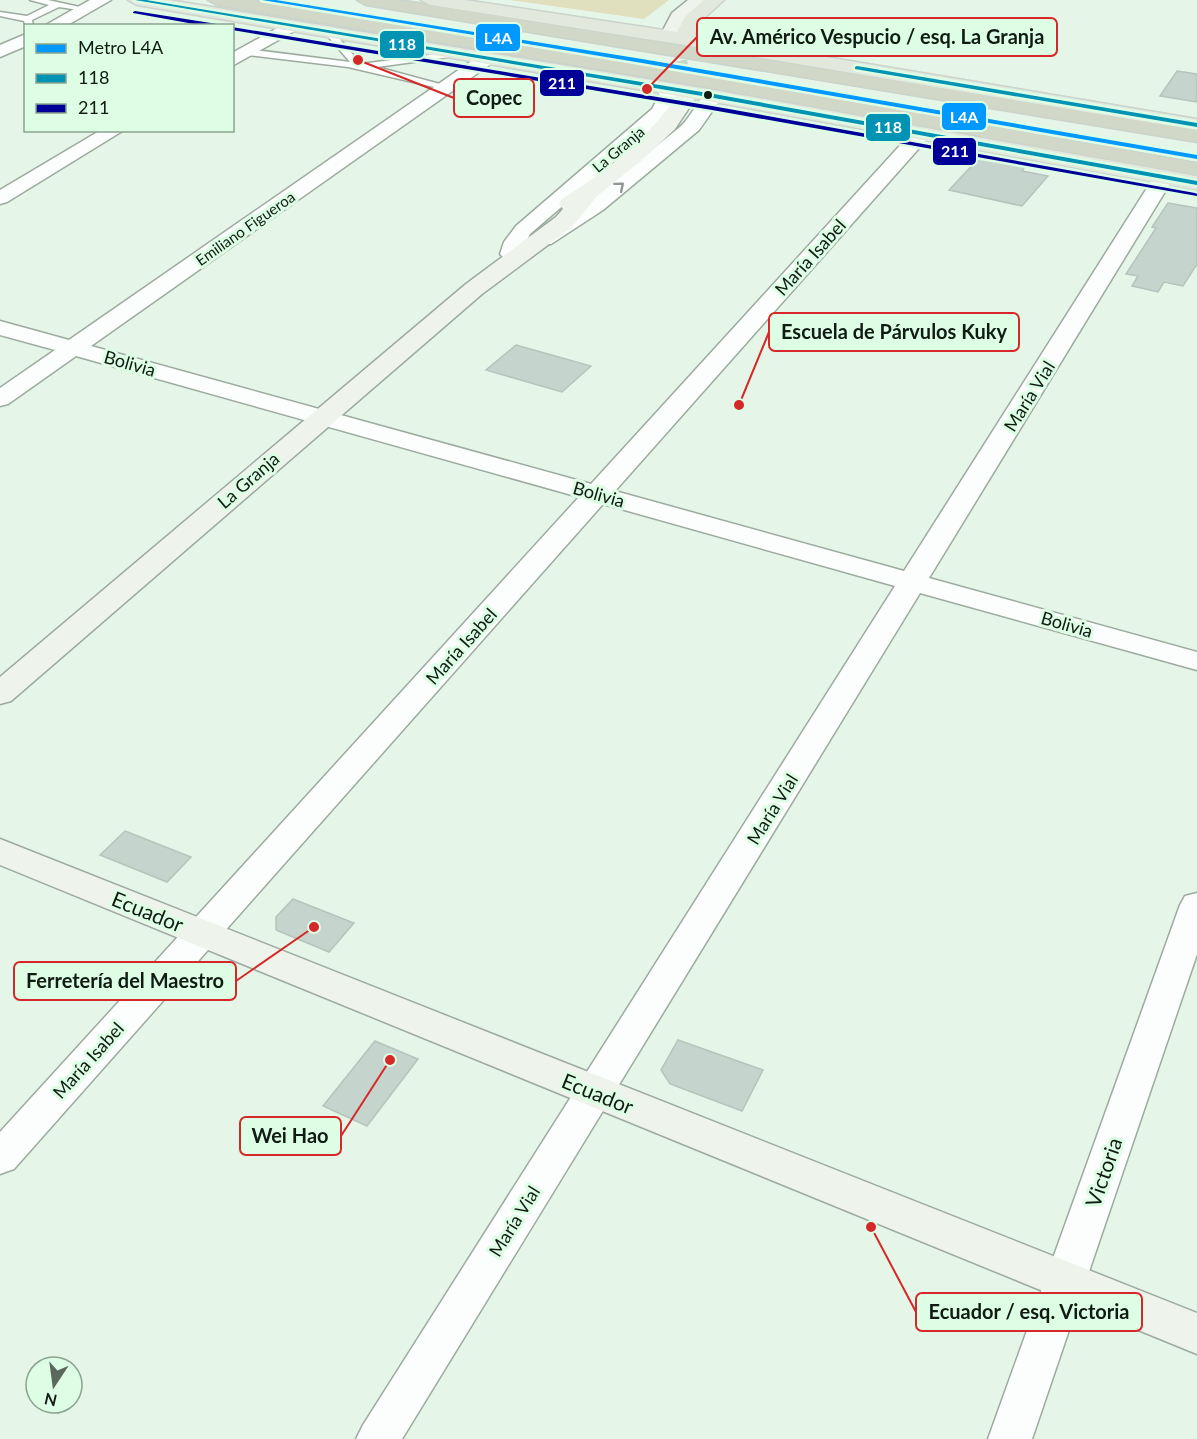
<svg xmlns="http://www.w3.org/2000/svg" width="1197" height="1439" viewBox="0 0 1197 1439" font-family="Lato,sans-serif">
<style>
.green{fill:#e0dfbe}
.building{fill:#c5d4cc;stroke:#b5c4bd;stroke-width:1.5}
.lines{fill:none;stroke-linecap:round;stroke-linejoin:round}
.secondary-tunnel{stroke:#c5d5c8;stroke-width:20;stroke-dasharray:20 10;stroke-linecap:butt}
.lane-casing{stroke:#9daa9f;stroke-width:3}
.street-casing{stroke:#9daa9f;stroke-width:3}
.secondary-casing{stroke:#9daa9f;stroke-width:3}
.primary-casing{stroke:#cad3cc;stroke-width:3}
.highway-casing{stroke:#cad3cc;stroke-width:3}
.lane{fill:#fbfefc;fill-rule:evenodd}
.street{fill:#fbfefc;fill-rule:evenodd}
.secondary{fill:#eef3eb;fill-rule:evenodd}
.primary{fill:#e2e8dc;fill-rule:evenodd}
.highway{fill:#d2d8c7;fill-rule:evenodd}
.bus-1-casing{stroke:#ddfee4;stroke-width:5}
.bus-2-casing{stroke:#ddfee4;stroke-width:5}
.bus-1{fill:#0093b3;fill-rule:evenodd}
.bus-2{fill:#009;fill-rule:evenodd}
.metro-1-casing{stroke:#ddfee4;stroke-width:5}
.metro-1{fill:#09f;fill-rule:evenodd}
.oneway{stroke:#919893}
.bus-dot{fill:#101c13;stroke:#ddfee4;stroke-width:2}
.labels{text-anchor:middle;dominant-baseline:central;stroke-width:6;stroke-linejoin:round;paint-order:stroke}
.far-street-label{font-size:15px;fill:#101c13;stroke:#ddfee4}
.street-label{font-size:18px;fill:#101c13;stroke:#ddfee4}
.near-street-label{font-size:21px;fill:#101c13;stroke:#ddfee4}
.leader{fill:none;stroke:#d62828;stroke-width:2}
.callout-dot{fill:#d62828;stroke:#ddfee4;stroke-width:2}
.callout{fill:#ddfee4;stroke:#d62828;stroke-width:2}
.callout-label{font-size:20px;text-anchor:middle;font-weight:bold;fill:#101c13}
.line-badge{stroke:#ddfee4;stroke-width:2}
.badge-label{font-size:16px;text-anchor:middle;font-weight:bold;fill:#fff}
</style>
<rect width="100%" height="100%" fill="#e5f6e8"/>
<!-- green -->
<path class="green" d="M 510,0 L 669,0 L 644,19 Z"/>
<!-- building -->
<path class="building" d="M 1177,71 L 1197,74 L 1197,102 L 1160,96 Z
M 980,157 L 1025,166 L 1022,171 L 1048,176 L 1022,206 L 949,190 Z
M 1168,203 L 1197,208 L 1197,264 L 1183,286 L 1164,282 L 1158,292 L 1132,286 L 1138,276 L 1126,274 L 1156,228 L 1152,227 Z
M 516,345 L 591,366 L 562,392 L 486,370 Z
M 125,831 L 191,857 L 167,882 L 100,855 Z
M 293,899 L 354,923 L 329,952 L 276,930 L 276,917 Z
M 678,1040 L 763,1070 L 742,1111 L 670,1084 L 661,1070 Z
M 375,1041 L 418,1059 L 367,1126 L 323,1106 Z"/>
<g class="lines">
<!-- secondary-tunnel -->
<path class="secondary-tunnel" d="M 671,32 L 685,99"/>
<!-- lane casing -->
<g class="lane-casing">
<path id="lane" d="M 30,0 L 48,0 L 89,9 L 85,11 L 59,7 L 32,20 L 33,26 L 26,27 L 24,21 L 0,16 L 0,12 L 27,16 L 49,5 Z
M 325,29 L 331,29 L 361,64 L 460,51 L 460,55 L 457,56 L 377,67 L 451,87 L 447,90 L 348,67 L 247,55 L 243,52 L 247,49 L 350,62 L 325,33 Z"/>
</g>
<!-- street casing -->
<g class="street-casing">
<path id="street" d="M 90,0 L 111,0 L 66,26 L 44,26 Z
M 292,20 L 300,25 L 298,29 L 232,66 L 232,53 Z
M 26,34 L 26,46 L 0,57 L 0,45 Z
M 489,52 L 498,57 L 495,61 L 91,346 L 591,484 L 915,129 L 929,129 L 931,133 L 929,137 L 615,491 L 904,571 L 1154,177 L 1157,173 L 1171,173 L 1174,177 L 929,578 L 1197,652 L 1197,670 L 920,593 L 402,1439 L 356,1439 L 363,1425 L 895,586 L 603,504 L 14,1169 L 0,1174 L 0,1132 L 579,497 L 76,356 L 8,404 L 0,406 L 0,388 L 55,350 L 0,335 L 0,321 L 69,340 L 483,53 Z
M 668,83 L 677,88 L 677,96 L 667,116 L 530,234 L 518,258 L 504,258 L 500,254 L 504,242 L 516,226 L 652,109 L 659,96 L 659,88 Z
M 714,91 L 723,96 L 699,130 L 603,210 L 551,244 L 537,244 L 534,240 L 537,236 C 588,203 633,165 680,127 C 692,117 699,94 714,91 Z
M 101,130 L 124,130 L 7,202 L 0,204 L 0,190 Z
M 1197,893 L 1197,954 L 1032,1439 L 988,1439 L 1180,905 L 1185,896 Z"/>
</g>
<!-- secondary casing -->
<g class="secondary-casing">
<path id="secondary" d="M 688,0 L 708,0 L 686,20 L 678,36 L 664,36 L 662,32 L 672,13 Z
M 685,93 L 692,95 L 695,99 L 675,129 L 642,160 L 597,196 L 572,227 L 482,294 L 11,701 L 0,704 L 0,677 L 466,284 L 556,217 L 563,209 L 559,204 L 562,199 C 607,171 648,138 678,95 Z
M 0,839 L 1197,1313 L 1197,1354 L 0,865 Z"/>
</g>
<!-- primary casing -->
<g class="primary-casing">
<path id="primary" d="M 128,0 L 170,0 L 714,90 L 1197,176 L 1197,190 L 714,102 L 137,5 Z
M 421,0 L 465,0 L 677,32 L 685,17 L 704,0 L 724,0 L 699,23 L 695,35 L 1197,119 L 1197,131 L 684,45 L 430,5 Z"/>
</g>
<!-- highway casing -->
<g class="highway-casing">
<path id="highway" d="M 208,0 L 250,0 L 689,72 L 1197,163 L 1197,175 L 689,84 L 217,5 Z
M 357,0 L 399,0 L 1197,130 L 1197,142 L 366,5 Z"/>
</g>
<!-- lane -->
<use href="#lane" class="lane"/>
<!-- street -->
<use href="#street" class="street"/>
<!-- secondary -->
<use href="#secondary" class="secondary"/>
<!-- primary -->
<use href="#primary" class="primary"/>
<!-- highway -->
<use href="#highway" class="highway"/>
<!-- bus-1 casing -->
<g class="bus-1-casing">
<path id="bus-1" d="M 135,0 L 146,0 L 714,94 L 1197,181 L 1197,185 L 714,98 Z
M 857,66 L 1197,123 L 1197,127 L 855,69 L 855,67 Z"/>
</g>
<!-- bus-2 casing -->
<g class="bus-2-casing">
<path id="bus-2" d="M 135,11 L 217,24 L 219,26 L 205,26 L 133,13 L 133,12 Z
M 232,27 L 712,106 L 1195,193 L 1197,194 L 1197,196 L 712,110 L 232,30 Z"/>
</g>
<!-- bus-1 -->
<use href="#bus-1" class="bus-1"/>
<!-- bus-2 -->
<use href="#bus-2" class="bus-2"/>
<!-- metro-1 casing -->
<g class="metro-1-casing">
<path id="metro-1" d="M 262,0 L 276,0 L 642,59 L 1197,155 L 1197,159 L 642,63 Z"/>
</g>
<!-- metro-1 -->
<use href="#metro-1" class="metro-1"/>
</g>
<!-- one-way arrows -->
<defs><path id="oneway-chevron" d="M-2-3.5L2.5 0L-2 3.5" fill="none" stroke-width="1.6" stroke-linecap="round" stroke-linejoin="round" transform="scale(1.5)"/></defs>
<use class="oneway" href="#oneway-chevron" transform="translate(620 186) rotate(-40)"/>
<!-- markers -->
<circle class="bus-dot" cx="708" cy="95" r="5"/>
<g class="labels">
<!-- far-street labels -->
<g class="far-street-label">
<text transform="translate(618 149) rotate(-40)">La Granja</text>
<text transform="translate(245 228) rotate(-35)">Emiliano Figueroa</text>
</g>
<!-- street labels -->
<g class="street-label">
<text transform="translate(810 257) rotate(-48)">María Isabel</text>
<text transform="translate(130 363) rotate(16)">Bolivia</text>
<text transform="translate(1029 396) rotate(-58)">María Vial</text>
<text transform="translate(248 480) rotate(-41)">La Granja</text>
<text transform="translate(599 494) rotate(16)">Bolivia</text>
<text transform="translate(1067 624) rotate(16)">Bolivia</text>
<text transform="translate(461 646) rotate(-48)">María Isabel</text>
<text transform="translate(772 809) rotate(-58)">María Vial</text>
<text transform="translate(88 1060) rotate(-48)">María Isabel</text>
<text transform="translate(514 1221) rotate(-58)">María Vial</text>
</g>
<!-- near-street labels -->
<g class="near-street-label">
<text transform="translate(148 911) rotate(22)">Ecuador</text>
<text transform="translate(598 1093) rotate(22)">Ecuador</text>
<text transform="translate(1103 1172) rotate(-71)">Victoria</text>
</g>
</g>
<!-- callouts -->
<path class="leader" d="M647 89L697 37M358 60L454 98M739 405L769 332M314 927L236 981M390 1060L341 1136M871 1227L916 1312"/>
<g class="callout-dot">
<circle cx="647" cy="89" r="6"/>
<circle cx="358" cy="60" r="6"/>
<circle cx="739" cy="405" r="6"/>
<circle cx="314" cy="927" r="6"/>
<circle cx="390" cy="1060" r="6"/>
<circle cx="871" cy="1227" r="6"/>
</g>
<g class="callout">
<rect x="697" y="18" width="360" height="38" rx="6"/>
<rect x="454" y="79" width="80" height="38" rx="6"/>
<rect x="769" y="313" width="250" height="38" rx="6"/>
<rect x="14" y="962" width="222" height="38" rx="6"/>
<rect x="240" y="1117" width="101" height="38" rx="6"/>
<rect x="916" y="1293" width="226" height="38" rx="6"/>
</g>
<g class="callout-label">
<text x="877" y="44">Av. Américo Vespucio / esq. La Granja</text>
<text x="494" y="105">Copec</text>
<text x="894" y="339">Escuela de Párvulos Kuky</text>
<text x="125" y="988">Ferretería del Maestro</text>
<text x="290" y="1143">Wei Hao</text>
<text x="1029" y="1319">Ecuador / esq. Victoria</text>
</g>
<g class="line-badge">
<rect x="475" y="23" width="46" height="29" rx="6" fill="#09f"/>
<rect x="379" y="30" width="46" height="29" rx="6" fill="#0093b3"/>
<rect x="539" y="69" width="46" height="28" rx="6" fill="#009"/>
<rect x="941" y="102" width="46" height="29" rx="6" fill="#09f"/>
<rect x="865" y="113" width="46" height="29" rx="6" fill="#0093b3"/>
<rect x="932" y="137" width="45" height="29" rx="6" fill="#009"/>
</g>
<g class="badge-label">
<text x="498" y="44">L4A</text>
<text x="402" y="50">118</text>
<text x="562" y="89">211</text>
<text x="964" y="123">L4A</text>
<text x="888" y="133">118</text>
<text x="955" y="157">211</text>
</g>
<!-- legend -->
<rect x="24" y="24" width="210" height="108" fill="#ddfee4" stroke="#8ba490" stroke-width="1.5"/>
<rect x="36" y="44" width="30" height="9" fill="#0099ff" stroke="#8ba490" stroke-width="1.5"/>
<text x="78" y="54" font-size="18" fill="#101c13">Metro L4A</text>
<rect x="36" y="74" width="30" height="9" fill="#0093b3" stroke="#8ba490" stroke-width="1.5"/>
<text x="78" y="84" font-size="18" fill="#101c13">118</text>
<rect x="36" y="104" width="30" height="9" fill="#000099" stroke="#8ba490" stroke-width="1.5"/>
<text x="78" y="114" font-size="18" fill="#101c13">211</text>
<!-- north arrow -->
<g transform="translate(54 1385) rotate(193)"><circle r="28" fill="#ddfee4" stroke="#8ba490" stroke-width="1.5"/>
<path d="M0-4.5L10 22L0 15L-10 22Z" fill="#5b685e"/>
<text y="-9" font-size="16" font-weight="bold" text-anchor="middle" fill="#101c13">N</text>
</g>
</svg>
